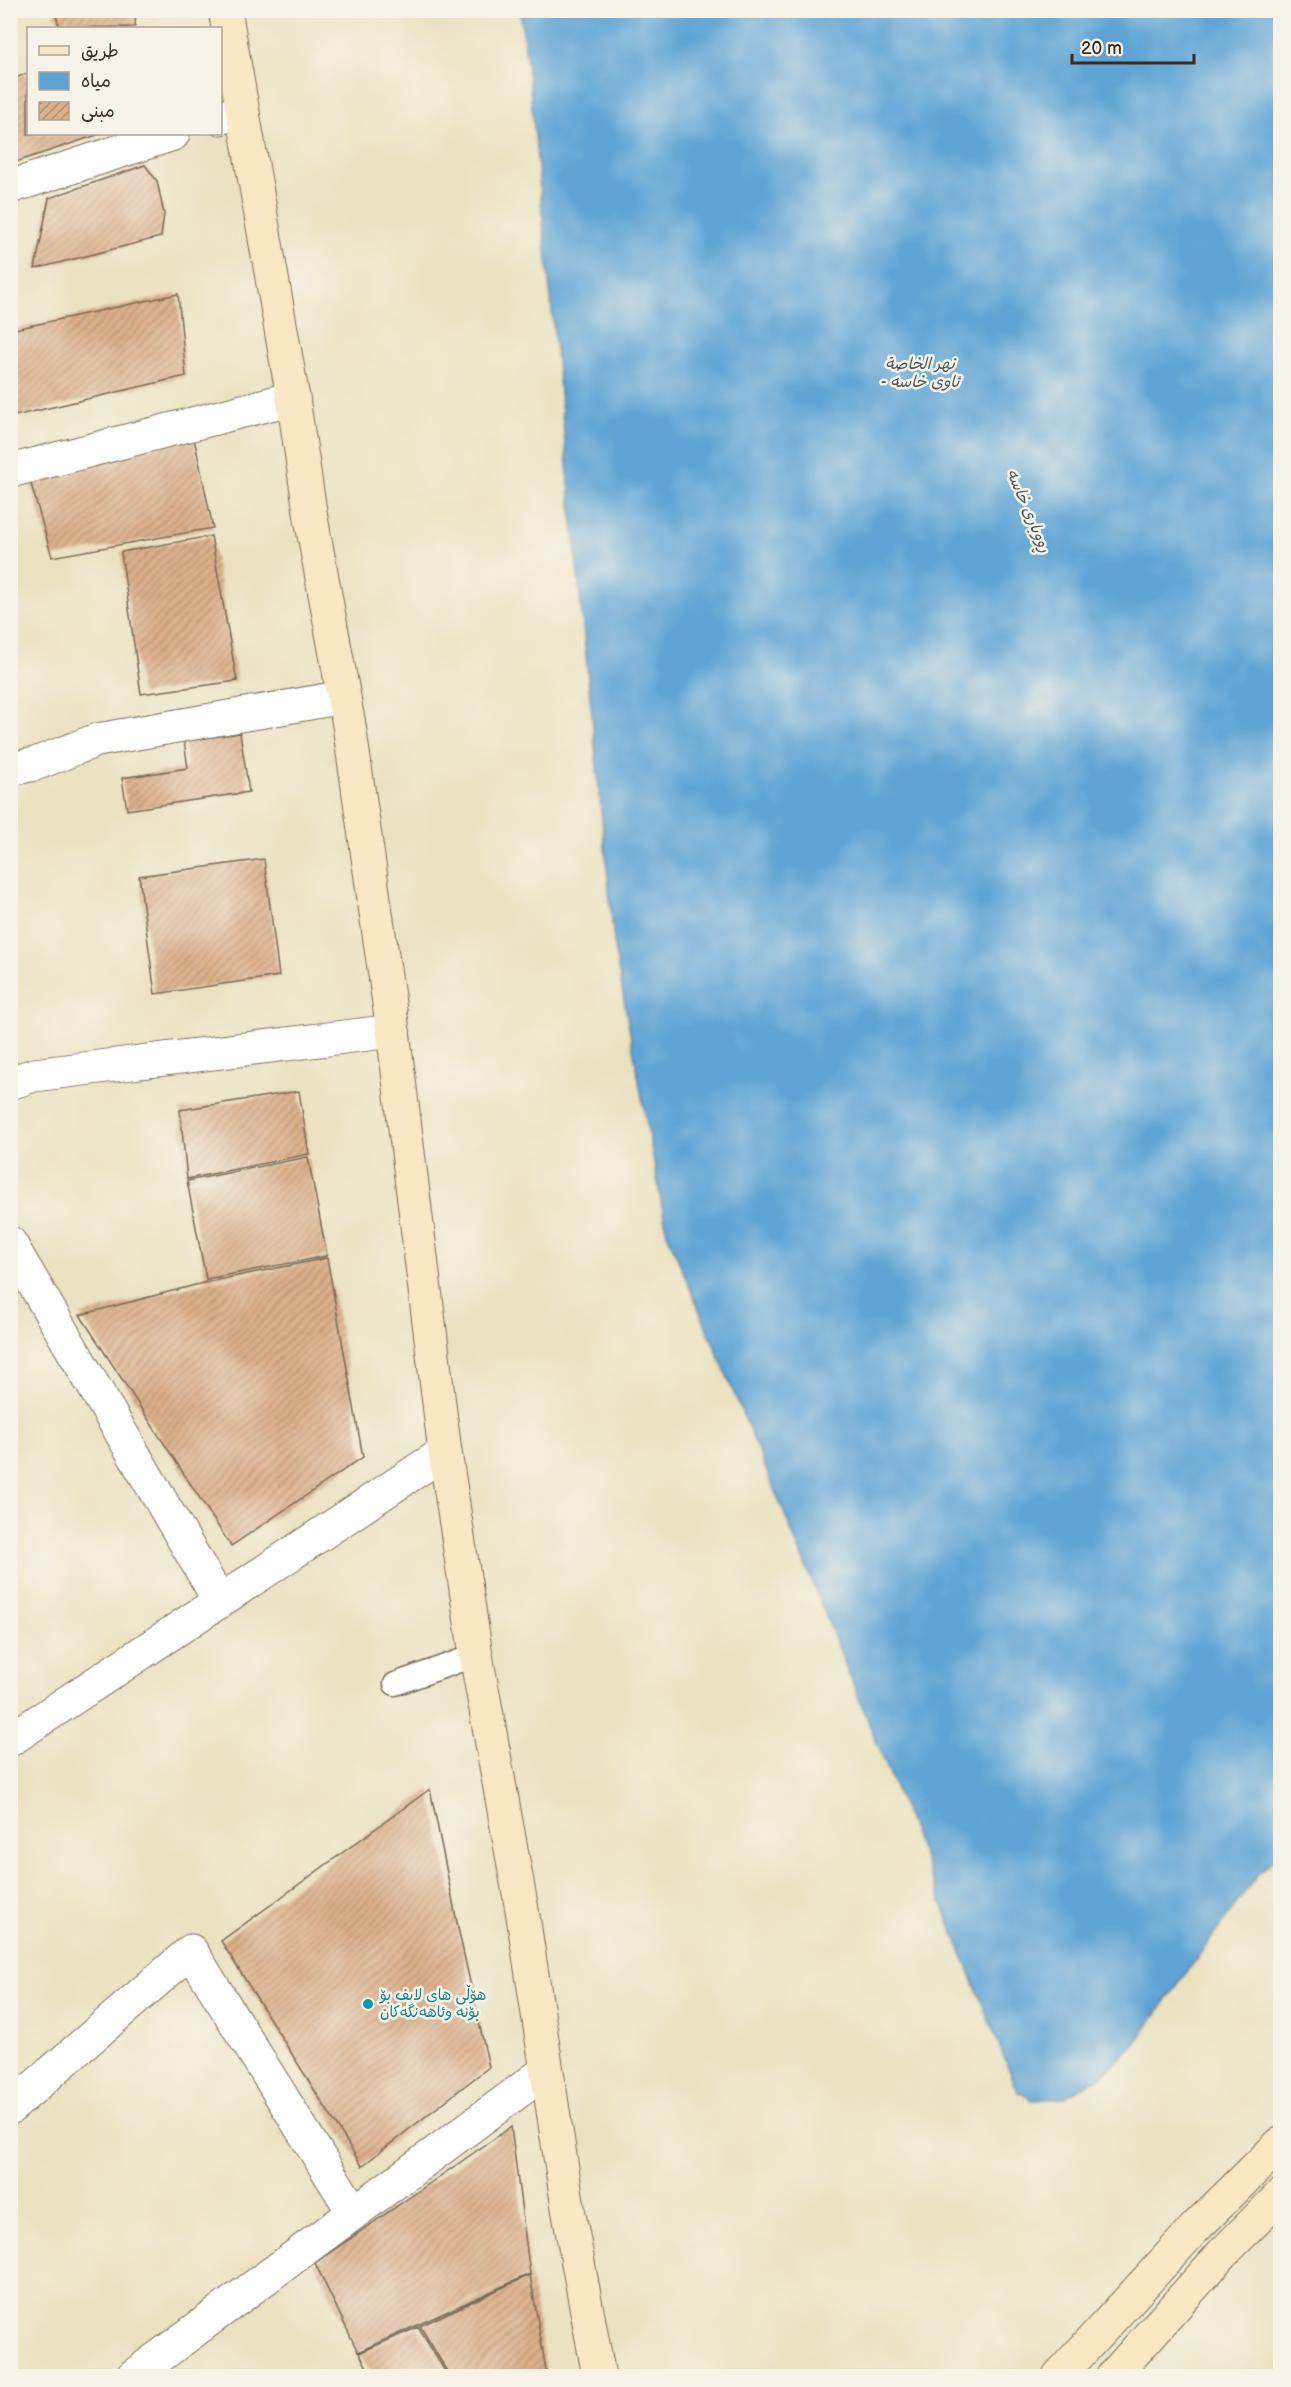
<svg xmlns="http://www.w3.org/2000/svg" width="1291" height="2387" viewBox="0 0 1291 2387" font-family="'Balsamiq Sans','Playpen Sans Arabic',sans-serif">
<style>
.water{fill:#5fa4d5;stroke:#4d677a;stroke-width:1.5}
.building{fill:url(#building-hatch)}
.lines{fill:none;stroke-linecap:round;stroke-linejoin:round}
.lane-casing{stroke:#796a57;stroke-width:25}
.street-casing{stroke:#796a57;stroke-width:35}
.secondary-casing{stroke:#796a57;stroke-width:35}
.lane{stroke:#fff;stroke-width:22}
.street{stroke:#fff;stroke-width:33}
.secondary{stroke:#fae7c3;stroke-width:33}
.culture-dot{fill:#0f9aa8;stroke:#f7f3e8;stroke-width:2}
.labels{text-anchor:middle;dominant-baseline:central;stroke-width:5;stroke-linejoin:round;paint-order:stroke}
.culture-label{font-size:15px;fill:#0d838f;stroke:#f7f3e8;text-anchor:start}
.water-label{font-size:16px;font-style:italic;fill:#48555e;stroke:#f7f3e8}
</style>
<defs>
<pattern id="building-hatch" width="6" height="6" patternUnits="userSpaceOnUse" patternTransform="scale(1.5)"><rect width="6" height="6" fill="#ddb18c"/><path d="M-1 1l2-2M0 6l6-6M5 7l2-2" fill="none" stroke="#b49072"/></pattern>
</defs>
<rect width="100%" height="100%" fill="#f7f3e8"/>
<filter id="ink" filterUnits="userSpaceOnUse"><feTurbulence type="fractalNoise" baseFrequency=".0167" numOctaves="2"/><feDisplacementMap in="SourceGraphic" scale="12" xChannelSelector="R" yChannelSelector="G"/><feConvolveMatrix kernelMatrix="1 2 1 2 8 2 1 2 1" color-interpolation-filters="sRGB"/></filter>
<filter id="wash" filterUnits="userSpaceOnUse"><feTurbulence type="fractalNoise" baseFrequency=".008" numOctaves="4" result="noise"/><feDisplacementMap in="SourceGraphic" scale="24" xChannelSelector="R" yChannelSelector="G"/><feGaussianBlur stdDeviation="1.35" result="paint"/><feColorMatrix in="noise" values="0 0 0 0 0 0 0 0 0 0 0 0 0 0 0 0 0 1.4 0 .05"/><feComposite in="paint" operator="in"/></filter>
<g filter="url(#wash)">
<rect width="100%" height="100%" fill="#ebe2c1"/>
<!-- water -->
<path class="water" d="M 520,11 L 1280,11 L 1280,1854 L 1258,1874 L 1134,2045 L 1103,2075 L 1064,2098 L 1033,2100 L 1018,2092 L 783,1510 L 667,1233 L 615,951 L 530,87 Z"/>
<g id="blocks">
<!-- building -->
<path class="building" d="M 54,10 L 136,10 L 135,27 L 60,28 Z
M 28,73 L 28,134 L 100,134 L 10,164 L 10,80 Z
M 145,165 L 157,181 L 164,214 L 161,237 L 35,269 L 49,198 Z
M 178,294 L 186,376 L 10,417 L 10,330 Z
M 194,438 L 213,528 L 52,557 L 29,477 Z
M 211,536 L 237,681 L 141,694 L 121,552 Z
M 240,733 L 249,792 L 127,810 L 122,778 L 188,768 L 184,741 Z
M 264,859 L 279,976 L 155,994 L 139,876 Z
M 299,1091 L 309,1154 L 187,1179 L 180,1110 Z
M 308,1157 L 327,1256 L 206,1279 L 187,1181 Z
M 327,1258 L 363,1457 L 231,1546 L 80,1315 L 207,1282 Z
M 430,1789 L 460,1937 L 489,2067 L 362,2166 L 221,1941 Z
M 511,2127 L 530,2274 L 358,2352 L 315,2263 Z
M 530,2275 L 547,2376 L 450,2376 L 420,2326 Z
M 418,2327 L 448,2376 L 372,2376 L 359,2353 Z"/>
</g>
</g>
<g filter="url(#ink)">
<use href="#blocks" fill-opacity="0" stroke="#796a57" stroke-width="1.5"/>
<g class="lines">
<!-- lane casing -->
<g class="lane-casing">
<path id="lane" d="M 395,1684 L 476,1655"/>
</g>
<!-- street casing -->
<g class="street-casing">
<path id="street" d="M 220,118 L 242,111
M 10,187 L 173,134
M 10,471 L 293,398
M 10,769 L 35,764 L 97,740 L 344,697
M 10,1083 L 34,1075 L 393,1031
M 10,1243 L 219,1600
M 10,1740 L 445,1452
M 10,2108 L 191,1951 L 354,2213
M 133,2376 L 546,2071"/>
</g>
<!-- secondary casing -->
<g class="secondary-casing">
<path id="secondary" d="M 225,10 L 293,398 L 311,518 L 349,725 L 393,1031 L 445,1452 L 476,1655 L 522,1910 L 569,2214 L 599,2376
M 1059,2376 L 1197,2226 L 1280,2144
M 1113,2376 L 1222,2254 L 1280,2196"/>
</g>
<!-- lane -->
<use href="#lane" class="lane"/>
<!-- street -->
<use href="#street" class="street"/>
<!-- secondary -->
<use href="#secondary" class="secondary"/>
</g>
</g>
<!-- markers -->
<circle class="culture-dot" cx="368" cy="2004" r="6"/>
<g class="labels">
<!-- culture labels -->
<g class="culture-label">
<text x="380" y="1995">هۆڵی های لایف بۆ<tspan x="380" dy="17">بۆنە وئاهەنگەکان</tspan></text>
</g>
<!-- water labels -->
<g class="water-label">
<text x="920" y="364">نهر الخاصة<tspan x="920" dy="18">- ئاوی خاسە</tspan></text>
<text transform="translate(1028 511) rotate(67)">ڕووباری خاسە</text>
</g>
</g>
<!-- margin -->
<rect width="1291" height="2387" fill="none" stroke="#f7f3e8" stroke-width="36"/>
<!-- legend -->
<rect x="27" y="27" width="195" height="108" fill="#f7f3e8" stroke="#aca397" stroke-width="1.5"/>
<rect x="39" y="46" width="30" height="9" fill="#fae7c3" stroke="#aca397" stroke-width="1.5"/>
<text x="81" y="57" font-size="18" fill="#3b2a1e">طريق</text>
<rect x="39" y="72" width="30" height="18" fill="#5fa4d5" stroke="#aca397" stroke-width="1.5"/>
<text x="81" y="87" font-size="18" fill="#3b2a1e">مياه</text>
<rect x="39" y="102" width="30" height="18" fill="url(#building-hatch)" stroke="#aca397" stroke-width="1.5"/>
<text x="81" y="117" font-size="18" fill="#3b2a1e">مبنى</text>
<!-- scale -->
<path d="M1072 54v9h122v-9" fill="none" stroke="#3b2a1e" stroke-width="3"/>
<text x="1081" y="54" font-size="18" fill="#3b2a1e" stroke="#f7f3e8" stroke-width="4.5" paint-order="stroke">20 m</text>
</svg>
